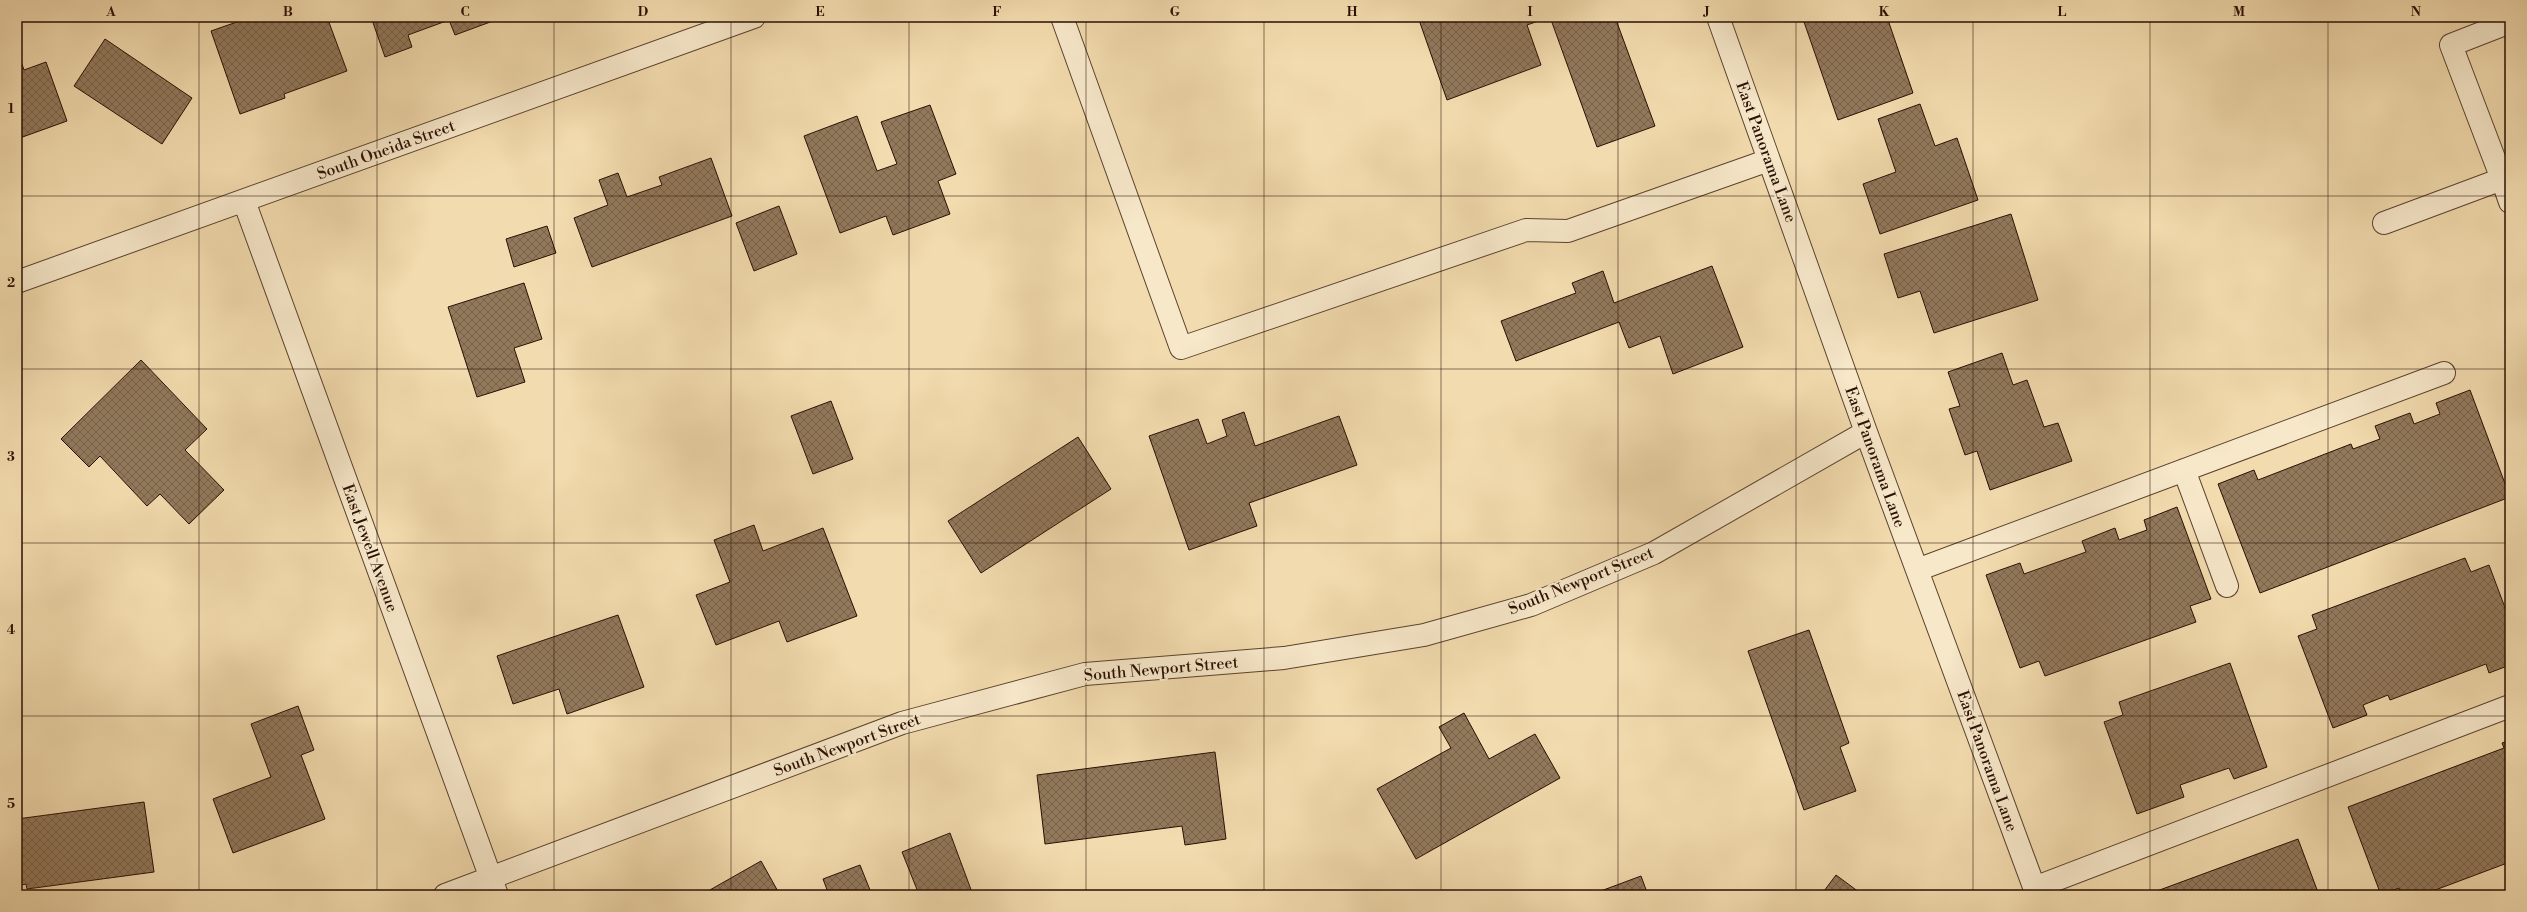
<svg xmlns="http://www.w3.org/2000/svg" width="2527" height="912" viewBox="0 0 2527 912" font-family="'Libre Bodoni',serif">
<style>
.building{fill:url(#building-cross-hatch);stroke:#290f03}
.lines{fill:none;stroke-linecap:round;stroke-linejoin:round}
.minor-casing{stroke:#5b422e;stroke-width:24}
.minor{stroke:#f7e8ca;stroke-width:22}
.grid{fill:none;stroke:#290f03;stroke-width:1;stroke-opacity:0.55}
.labels{text-anchor:middle;dominant-baseline:central;stroke-width:4;stroke-linejoin:round;paint-order:stroke}
.street-label{font-size:16px;fill:#290f03;stroke:#f7e8ca}
.neatline{fill:none;stroke:#290f03;stroke-width:1.5}
.grid-label{font-size:13px;text-anchor:middle;font-weight:bold;fill:#290f03}
</style>
<defs>
<pattern id="building-cross-hatch" width="8" height="8" patternUnits="userSpaceOnUse"><rect width="8" height="8" fill="#92795c"/><path d="M0 0l8 8M0 8l8-8" fill="none" stroke="#77624a"/></pattern>
</defs>
<rect width="100%" height="100%" fill="#f2dbae"/>
<filter id="stains"><feTurbulence type="fractalNoise" baseFrequency=".005" numOctaves="4"/><feColorMatrix values="0 0 0 0 .2 0 0 0 0 .09 0 0 0 0 .02 0 0 0 .5 -.17"/></filter>
<radialGradient id="worn" r=".72"><stop offset=".6" stop-color="#630" stop-opacity="0"/><stop offset="1" stop-color="#630" stop-opacity=".3"/></radialGradient>
<!-- building -->
<path class="building" d="M 251,17 L 327,17 L 347,71 L 284,94 L 285,98 L 240,114 L 211,31 Z
M 371,17 L 492,17 L 493,21 L 455,35 L 449,20 L 408,35 L 412,47 L 385,57 Z
M 1418,17 L 1550,17 L 1527,25 L 1541,65 L 1447,100 Z
M 1550,17 L 1615,17 L 1655,126 L 1597,147 Z
M 1809,17 L 1887,17 L 1913,93 L 1838,120 L 1803,19 Z
M 105,39 L 192,98 L 162,144 L 74,86 Z
M 19,55 L 24,70 L 46,62 L 67,121 L 17,139 L 17,56 Z
M 1920,104 L 1935,146 L 1957,138 L 1978,200 L 1880,234 L 1863,184 L 1896,172 L 1878,119 Z
M 930,105 L 956,174 L 938,181 L 950,214 L 893,235 L 886,216 L 840,233 L 804,136 L 857,116 L 877,171 L 897,164 L 881,122 Z
M 711,158 L 732,216 L 592,267 L 574,218 L 608,205 L 599,180 L 618,173 L 627,197 L 662,185 L 659,177 Z
M 779,206 L 797,254 L 754,271 L 736,223 Z
M 2011,214 L 2038,300 L 1934,333 L 1920,291 L 1898,298 L 1884,254 Z
M 547,226 L 556,253 L 514,267 L 506,239 Z
M 1712,266 L 1743,347 L 1673,374 L 1660,336 L 1629,348 L 1619,322 L 1516,361 L 1501,321 L 1576,293 L 1572,283 L 1603,271 L 1614,303 Z
M 524,283 L 542,339 L 514,348 L 525,382 L 477,397 L 448,307 Z
M 2002,353 L 2013,385 L 2027,380 L 2044,427 L 2058,423 L 2072,461 L 1990,490 L 1977,451 L 1965,455 L 1949,409 L 1960,406 L 1948,372 Z
M 141,360 L 207,429 L 185,450 L 224,490 L 189,524 L 160,494 L 147,506 L 100,456 L 89,467 L 61,439 Z
M 2470,390 L 2510,497 L 2260,593 L 2218,484 L 2254,470 L 2258,480 L 2351,444 L 2353,449 L 2380,439 L 2375,426 L 2410,413 L 2414,424 L 2440,414 L 2436,403 Z
M 831,401 L 853,459 L 813,474 L 791,416 Z
M 1244,412 L 1255,446 L 1339,416 L 1357,465 L 1249,503 L 1257,526 L 1189,550 L 1149,436 L 1198,419 L 1207,444 L 1227,436 L 1222,420 Z
M 1078,437 L 1111,489 L 981,573 L 948,521 Z
M 2177,507 L 2211,599 L 2190,606 L 2196,622 L 2045,676 L 2039,661 L 2020,668 L 1986,575 L 2020,563 L 2024,574 L 2086,552 L 2082,541 L 2115,528 L 2119,540 L 2147,530 L 2144,520 Z
M 754,525 L 763,551 L 823,528 L 857,616 L 787,642 L 779,621 L 716,645 L 696,595 L 730,582 L 714,540 Z
M 2465,558 L 2471,572 L 2489,565 L 2510,621 L 2510,665 L 2489,673 L 2486,664 L 2390,700 L 2388,695 L 2363,705 L 2367,715 L 2333,728 L 2298,636 L 2317,629 L 2312,615 Z
M 618,615 L 644,687 L 567,714 L 559,689 L 513,704 L 497,656 Z
M 1809,630 L 1849,743 L 1840,747 L 1856,791 L 1804,810 L 1748,651 Z
M 2230,663 L 2267,767 L 2234,779 L 2229,768 L 2180,785 L 2184,797 L 2137,814 L 2104,722 L 2123,715 L 2119,702 Z
M 298,706 L 314,750 L 301,755 L 325,819 L 233,853 L 213,799 L 271,777 L 251,724 Z
M 1464,713 L 1489,759 L 1535,734 L 1560,778 L 1416,859 L 1377,789 L 1451,748 L 1439,727 Z
M 2510,740 L 2510,862 L 2422,895 L 2401,895 L 2399,888 L 2381,895 L 2348,807 L 2504,748 L 2502,743 Z
M 1215,752 L 1226,839 L 1185,845 L 1182,826 L 1045,844 L 1037,775 Z
M 144,802 L 154,872 L 27,889 L 26,884 L 17,886 L 17,819 Z
M 950,833 L 973,895 L 911,895 L 918,892 L 902,852 Z
M 2298,839 L 2319,895 L 2146,895 Z
M 761,861 L 780,895 L 701,895 Z
M 860,865 L 872,895 L 829,895 L 823,879 Z
M 1836,875 L 1863,895 L 1821,895 Z
M 1641,876 L 1648,895 L 1590,895 Z"/>
<g class="lines">
<!-- minor casing -->
<g class="minor-casing">
<path id="minor" d="M 1062,17 L 1181,348 L 1526,230 L 1568,231 L 1769,160
M 1718,17 L 1866,432 L 2037,895
M 2502,179 L 2510,202
M 244,201 L 497,895
M 2384,223 L 2502,179 L 2451,45 L 2510,22
M 17,282 L 754,17
M 2184,470 L 2227,586
M 1917,570 L 2444,373
M 2034,888 L 2510,706
M 445,895 L 902,723 L 1085,674 L 1284,658 L 1424,635 L 1531,605 L 1654,553 L 1866,432"/>
</g>
<!-- minor -->
<use href="#minor" class="minor"/>
</g>
<!-- grid -->
<path class="grid" d="M 199,17 L 199,895M 377,17 L 377,895M 554,17 L 554,895M 731,17 L 731,895M 909,17 L 909,895M 1086,17 L 1086,895M 1264,17 L 1264,895M 1441,17 L 1441,895M 1618,17 L 1618,895M 1796,17 L 1796,895M 1973,17 L 1973,895M 2150,17 L 2150,895M 2328,17 L 2328,895M 17,196 L 2510,196M 17,369 L 2510,369M 17,543 L 2510,543M 17,716 L 2510,716"/>
<g class="labels">
<!-- street labels -->
<g class="street-label">
<text transform="translate(386 150) rotate(-20)">South Oneida Street</text>
<text transform="translate(1766 152) rotate(70)">East Panorama Lane</text>
<text transform="translate(1875 457) rotate(70)">East Panorama Lane</text>
<text transform="translate(370 548) rotate(70)">East Jewell Avenue</text>
<text transform="translate(1581 581) rotate(-22)">South Newport Street</text>
<text transform="translate(1161 669) rotate(-5)">South Newport Street</text>
<text transform="translate(847 745) rotate(-20)">South Newport Street</text>
<text transform="translate(1987 761) rotate(70)">East Panorama Lane</text>
</g>
</g>
<!-- margin -->
<rect width="2527" height="912" fill="none" stroke="#f2dbae" stroke-width="44"/>
<rect x="22" y="22" width="2483" height="868" class="neatline"/>
<g class="grid-label">
<text x="111" y="16">A</text>
<text x="288" y="16">B</text>
<text x="465" y="16">C</text>
<text x="643" y="16">D</text>
<text x="820" y="16">E</text>
<text x="997" y="16">F</text>
<text x="1175" y="16">G</text>
<text x="1352" y="16">H</text>
<text x="1530" y="16">I</text>
<text x="1707" y="16">J</text>
<text x="1884" y="16">K</text>
<text x="2062" y="16">L</text>
<text x="2239" y="16">M</text>
<text x="2416" y="16">N</text>
<text x="11" y="113">1</text>
<text x="11" y="287">2</text>
<text x="11" y="461">3</text>
<text x="11" y="634">4</text>
<text x="11" y="808">5</text>
</g>
<rect width="100%" height="100%" filter="url(#stains)"/>
<rect width="100%" height="100%" fill="url(#worn)"/>
</svg>
